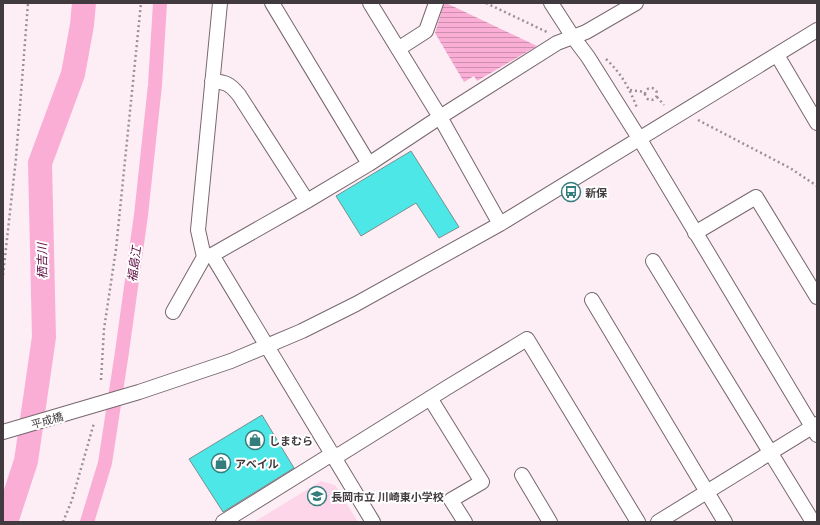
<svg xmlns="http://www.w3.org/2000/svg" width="820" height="525" viewBox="0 0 820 525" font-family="Lato,'Noto Sans JP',sans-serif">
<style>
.pitch{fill:#fed6ea}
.water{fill:url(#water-rules)}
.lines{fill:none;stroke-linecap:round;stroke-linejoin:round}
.canal{stroke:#faaed5;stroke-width:14}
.river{stroke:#faaed5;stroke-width:24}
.building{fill:#4ee7e7;stroke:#7a8e8e}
.minor-casing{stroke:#77676e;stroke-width:16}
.path{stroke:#9b9095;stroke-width:2.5;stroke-dasharray:2 3;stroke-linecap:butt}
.minor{stroke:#fff;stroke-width:14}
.labels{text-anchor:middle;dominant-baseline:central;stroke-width:4;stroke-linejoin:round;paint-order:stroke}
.poi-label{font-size:11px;font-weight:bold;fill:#413a3e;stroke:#fff;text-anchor:start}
.street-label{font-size:11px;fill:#413a3e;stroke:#fff}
.water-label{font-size:12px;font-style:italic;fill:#5d0b40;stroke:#fff}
</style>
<defs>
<pattern id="water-rules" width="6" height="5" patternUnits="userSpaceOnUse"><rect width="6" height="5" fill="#faaed5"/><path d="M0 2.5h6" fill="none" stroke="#cc8fae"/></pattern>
</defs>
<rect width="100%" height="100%" fill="#fdeef5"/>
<!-- pitch -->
<path class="pitch" d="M 321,481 L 335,485 L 358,522 L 254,522 Z"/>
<!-- water -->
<path class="water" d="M 444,3 L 446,3 L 537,46 L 477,81 L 474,76 L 464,82 L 435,33 Z"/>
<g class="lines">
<!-- canal -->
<path class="canal" d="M 87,522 L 105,463 L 122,352 L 141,215 L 155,85 L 160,3"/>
<!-- river -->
<path class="river" d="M 6,522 L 26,461 L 44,337 L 40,163 L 73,74 L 82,25 L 84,3"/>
</g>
<!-- building -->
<path class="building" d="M 411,151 L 459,227 L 439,238 L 416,203 L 361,236 L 336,196 Z
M 262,415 L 294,468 L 223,512 L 189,459 Z"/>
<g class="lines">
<!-- minor casing -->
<g class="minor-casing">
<path id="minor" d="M 220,3 L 198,230 L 204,257 L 212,255 L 307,201 L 369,164 L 440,117 L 557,43 L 586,32 L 636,3
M 272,3 L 369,164
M 370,3 L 440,117 L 500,224
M 551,3 L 573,37 L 588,57 L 639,138 L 817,435
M 398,49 L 426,31 L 436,3
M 777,55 L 817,123
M 212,81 C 226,82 230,84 239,95 L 307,201
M 695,233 L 756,197 L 817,297
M 212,255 L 373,522
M 653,261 L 813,522
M 592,300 L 725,522
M 173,312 L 204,257
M 430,398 L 482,482 L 451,500 L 465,522
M 3,432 L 139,392 L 231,361 L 302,331 L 356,304 L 500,224 L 817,30
M 522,475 L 550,522
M 223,522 L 332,454 L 339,455 L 448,387 L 527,339 L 638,522
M 658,522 L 817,424"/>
</g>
<!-- path -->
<path class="path" d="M 486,3 L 549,33
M 606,59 C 621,73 630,89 637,108
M645 94a6 6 0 1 1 12 0a6 6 0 1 1-12 0Z
M 630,90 L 645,92
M 657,97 L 664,105
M 698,120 L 790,168 L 817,186
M 3,275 L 16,158 L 28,3
M 101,380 L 104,329 L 116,249 L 141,3
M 63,522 L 72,500 L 94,423"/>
<!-- minor -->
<use href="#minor" class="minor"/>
</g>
<!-- icons -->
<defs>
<g id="bus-ring" transform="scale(1)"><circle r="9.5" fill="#fff" stroke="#347d7d" stroke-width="1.5"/><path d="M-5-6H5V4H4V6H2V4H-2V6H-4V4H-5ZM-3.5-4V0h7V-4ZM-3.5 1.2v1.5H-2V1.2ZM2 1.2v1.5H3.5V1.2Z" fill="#347d7d"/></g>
<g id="shop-ring" transform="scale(1)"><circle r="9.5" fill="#fff" stroke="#347d7d" stroke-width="1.5"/><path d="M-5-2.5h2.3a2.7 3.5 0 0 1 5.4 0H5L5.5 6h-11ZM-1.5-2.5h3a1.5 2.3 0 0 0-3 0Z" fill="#347d7d"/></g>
<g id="school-ring" transform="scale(1)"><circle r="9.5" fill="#fff" stroke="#347d7d" stroke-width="1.5"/><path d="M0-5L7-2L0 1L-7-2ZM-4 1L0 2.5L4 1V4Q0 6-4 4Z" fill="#347d7d"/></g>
</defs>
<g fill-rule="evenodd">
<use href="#bus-ring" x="571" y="192"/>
<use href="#shop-ring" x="255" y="440"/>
<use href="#shop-ring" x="221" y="463"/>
<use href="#school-ring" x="317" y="496"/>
</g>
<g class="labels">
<!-- poi labels -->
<g class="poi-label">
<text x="585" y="192">新保</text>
<text x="269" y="440">しまむら</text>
<text x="235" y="463">アベイル</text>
<text x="331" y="496">長岡市立 川崎東小学校</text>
</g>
<!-- street labels -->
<g class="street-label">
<text transform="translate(47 420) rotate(-16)">平成橋</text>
</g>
<!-- water labels -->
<g class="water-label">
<text transform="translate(42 261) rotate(-91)">栖吉川</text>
<text transform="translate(134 264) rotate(-82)">福島江</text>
</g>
</g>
<!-- border -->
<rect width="820" height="525" fill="none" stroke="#413a3e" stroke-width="8"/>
</svg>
